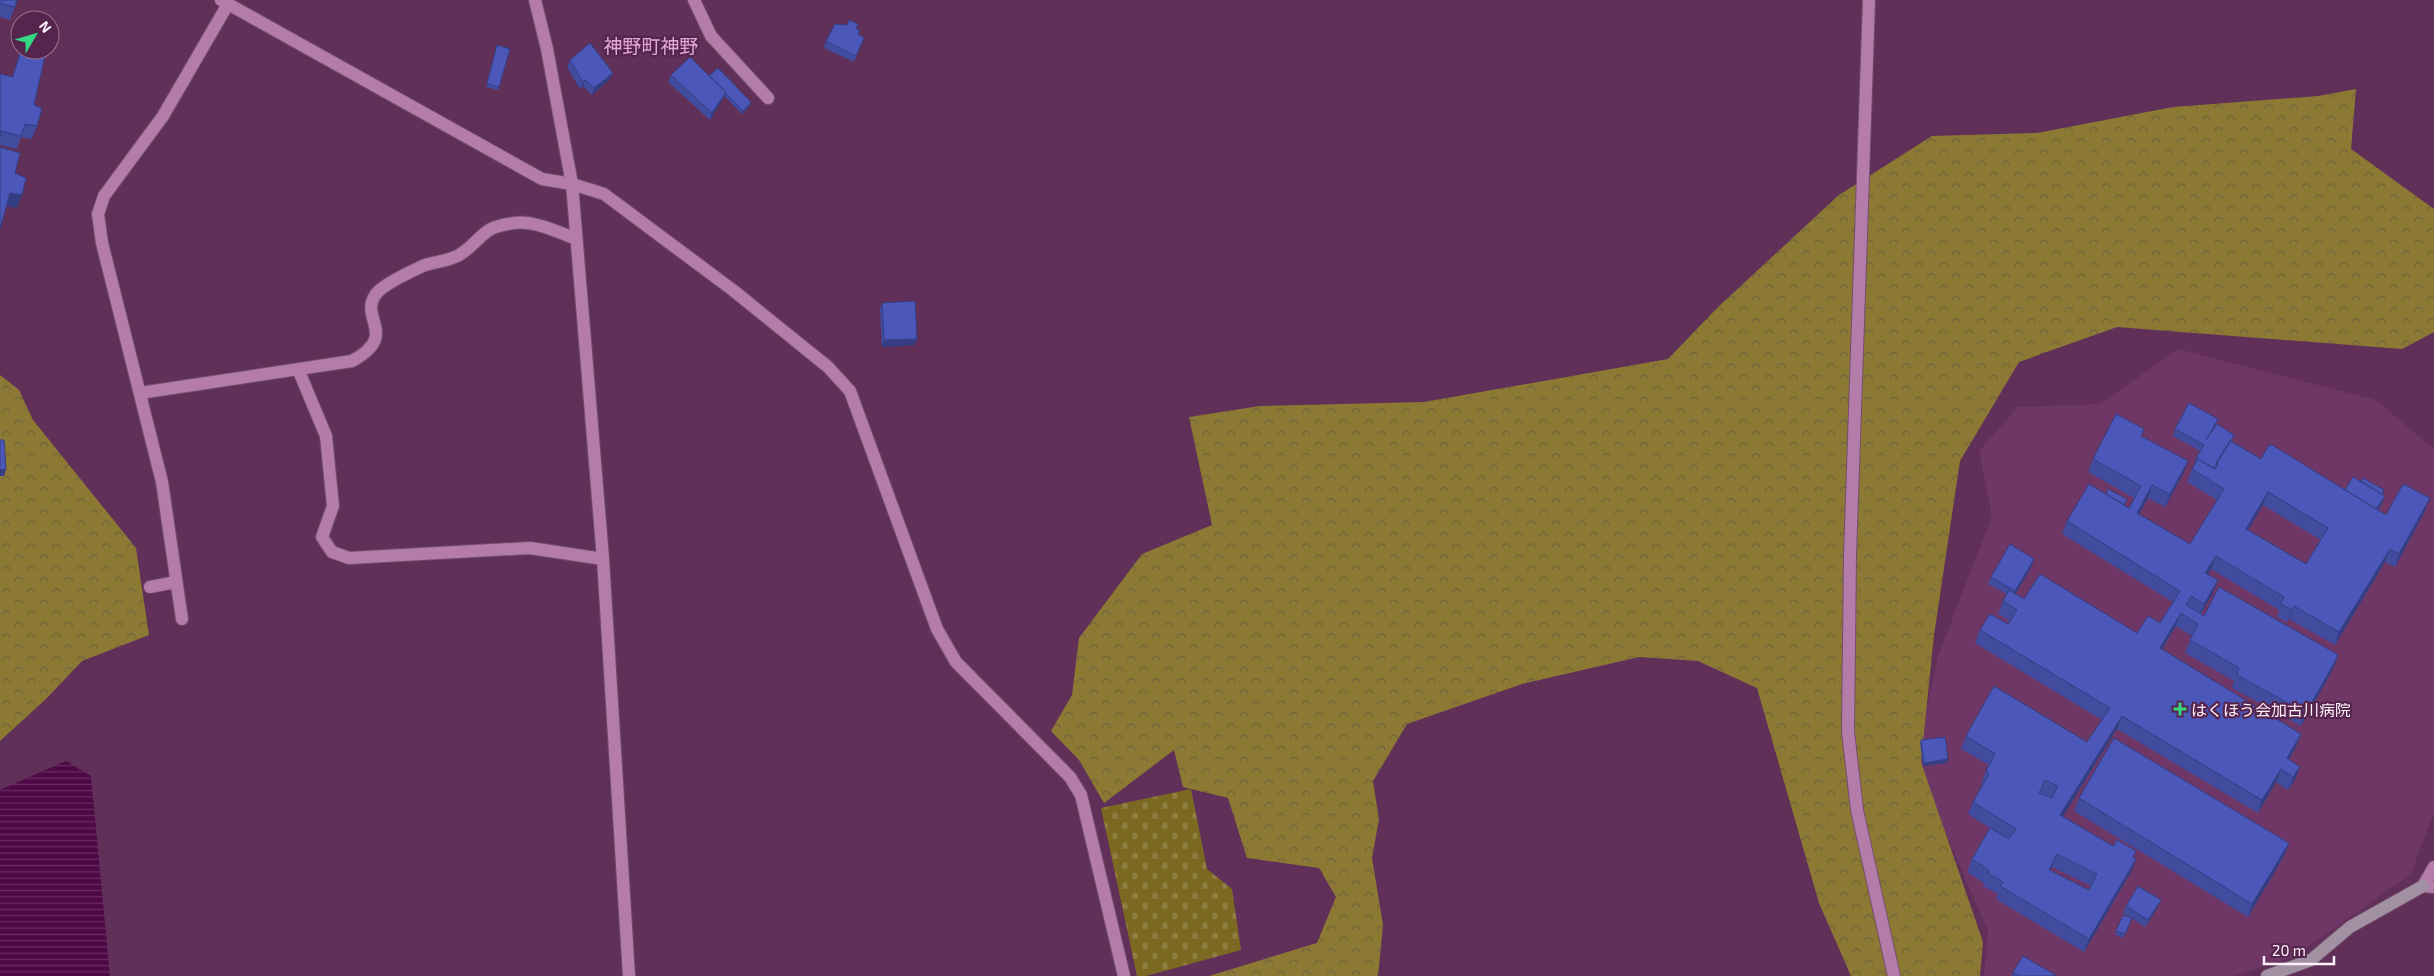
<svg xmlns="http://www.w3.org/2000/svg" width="2434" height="976" viewBox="0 0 2434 976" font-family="'Exo 2','Noto Sans JP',sans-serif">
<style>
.built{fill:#6f3765}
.forest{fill:url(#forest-crowns)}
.cemetery{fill:url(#cemetery-stones)}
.water{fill:url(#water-rules)}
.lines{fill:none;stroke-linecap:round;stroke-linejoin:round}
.street-casing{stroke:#744e6d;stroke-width:14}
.secondary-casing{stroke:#744e6d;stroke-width:14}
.street{stroke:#b47da9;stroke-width:12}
.secondary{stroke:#a291a2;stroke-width:12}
.wall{fill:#414c9f;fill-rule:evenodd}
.shaded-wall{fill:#353e82}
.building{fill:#4c58b9;stroke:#353e82;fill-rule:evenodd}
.poi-dot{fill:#35d881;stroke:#55254d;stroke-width:2}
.labels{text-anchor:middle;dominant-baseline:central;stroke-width:4.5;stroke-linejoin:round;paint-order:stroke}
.poi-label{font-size:16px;fill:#fdf0f9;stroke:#55254d;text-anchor:start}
.quarter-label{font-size:19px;fill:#e4aad7;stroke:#55254d}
</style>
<defs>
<pattern id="forest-crowns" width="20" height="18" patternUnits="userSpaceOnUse" patternTransform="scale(1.25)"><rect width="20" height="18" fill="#8c7934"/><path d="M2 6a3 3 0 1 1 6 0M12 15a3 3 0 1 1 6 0" fill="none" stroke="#6f633e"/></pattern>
<pattern id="cemetery-stones" width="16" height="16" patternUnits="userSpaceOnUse" patternTransform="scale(1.25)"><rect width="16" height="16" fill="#7b6922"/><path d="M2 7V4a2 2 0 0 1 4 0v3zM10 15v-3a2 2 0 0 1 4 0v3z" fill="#8f7f43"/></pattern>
<pattern id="water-rules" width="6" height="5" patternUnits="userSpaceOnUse" patternTransform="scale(1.25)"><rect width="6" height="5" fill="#4f0846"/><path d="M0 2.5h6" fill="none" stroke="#692c61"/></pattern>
</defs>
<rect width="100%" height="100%" fill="#603058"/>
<!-- built -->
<path class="built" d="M 2178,349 L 2376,400 L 2434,449 L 2434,812 L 2411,874 L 2293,957 L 2234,976 L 1984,976 L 1988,931 L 1915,762 L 1938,656 L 1992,516 L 1979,451 L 2018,407 L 2100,404 Z"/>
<!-- forest -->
<path class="forest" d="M 2356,89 L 2351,149 L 2434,209 L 2434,332 L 2402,349 L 2117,327 L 2019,362 L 1960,461 L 1934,635 L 1921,762 L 1983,942 L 1980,976 L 1851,976 L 1819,903 L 1757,688 L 1698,661 L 1639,657 L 1522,684 L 1407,724 L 1373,781 L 1379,819 L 1372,858 L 1383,925 L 1378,976 L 1209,976 L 1317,943 L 1336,897 L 1319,868 L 1247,858 L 1228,798 L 1183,787 L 1174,750 L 1104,803 L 1079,760 L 1051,731 L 1072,695 L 1079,638 L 1142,554 L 1212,525 L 1189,417 L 1260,406 L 1424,402 L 1668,359 L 1718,307 L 1839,195 L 1932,136 L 2037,133 L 2173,107 L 2318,96 Z
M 0,375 L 19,390 L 33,420 L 136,548 L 149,635 L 82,661 L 47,698 L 0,741 Z"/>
<!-- cemetery -->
<path class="cemetery" d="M 1191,789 L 1207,869 L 1232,889 L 1241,950 L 1146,976 L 1137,976 L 1101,808 Z"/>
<!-- water -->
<path class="water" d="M 66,761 L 91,776 L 110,976 L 0,976 L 0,790 Z"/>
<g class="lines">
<!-- street casing -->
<g class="street-casing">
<path id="street" d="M 221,0 L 542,179 L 572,184 L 604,194 L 734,291 L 828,367 L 850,391 L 937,629 L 956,662 L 1070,777 L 1081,795 L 1124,976
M 535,0 L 547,49 L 572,184 L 603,559 L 629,976
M 694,0 L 711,36 L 768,98
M 1869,0 L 1850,556 L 1848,731 L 1857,810 L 1894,976
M 298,369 L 326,436 L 333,506 L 322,537 L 332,552 L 349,558 L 530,548 L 603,559
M 140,393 L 352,361 C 400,335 358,318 376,294 C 383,284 414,270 425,265 C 435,262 446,261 455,257 C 470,251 478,236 491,229 C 497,226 507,224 514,223 C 532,220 559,232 576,239
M 150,587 L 176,582
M 182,619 L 162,482 L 102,243 L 98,214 L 104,196 L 163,116 L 228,4
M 2434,867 L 2423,886 L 2434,887"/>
</g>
<!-- secondary casing -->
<g class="secondary-casing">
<path id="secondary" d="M 2267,976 L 2311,960 L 2350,927 L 2423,886"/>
</g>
<!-- street -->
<use href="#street" class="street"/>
<!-- secondary -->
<use href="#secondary" class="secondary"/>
</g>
<!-- wall -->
<path class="wall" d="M 0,0 L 15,7 L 10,20 L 0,17 Z
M 856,28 L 858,35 L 864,38 L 854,62 L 824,48 L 826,41 Z
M 496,49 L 499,87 L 498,90 L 486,87 Z
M 21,50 L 34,105 L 37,126 L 32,139 L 21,137 L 17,149 L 0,145 L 0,74 L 12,77 Z
M 570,60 L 610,79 L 592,95 L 583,86 L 580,89 L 567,67 Z
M 671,75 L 709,76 L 751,102 L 750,106 L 742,114 L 724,96 L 710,120 L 668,82 Z
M 882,303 L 917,339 L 914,345 L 882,347 L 880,309 Z
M 2218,419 L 2213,430 L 2234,435 L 2232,441 L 2261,459 L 2345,490 L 2382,494 L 2385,496 L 2382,503 L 2378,510 L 2386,515 L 2425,511 L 2395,567 L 2385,562 L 2335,645 L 2289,619 L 2287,622 L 2277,617 L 2279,610 L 2211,569 L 2208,574 L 2213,593 L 2201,614 L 2204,616 L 2338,656 L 2333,669 L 2301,726 L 2232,688 L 2234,681 L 2185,653 L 2192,636 L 2176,626 L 2162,649 L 2301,734 L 2296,747 L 2289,760 L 2295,780 L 2288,790 L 2276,782 L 2258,813 L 2117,729 L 2063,816 L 2136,859 L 2131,872 L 2084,952 L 1996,899 L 1998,894 L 1983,886 L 1984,883 L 1967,872 L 1972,859 L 1990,828 L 1968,814 L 1973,802 L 1982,785 L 1981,784 L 1986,771 L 1989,765 L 1961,749 L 1966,736 L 2087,742 L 2102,720 L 1975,643 L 1980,630 L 2008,624 L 2010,621 L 1998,614 L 2003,601 L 2007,594 L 1988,584 L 1991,577 L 2032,566 L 2015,594 L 2024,599 L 2137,633 L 2160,623 L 2173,602 L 2062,534 L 2067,521 L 2125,505 L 2129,508 L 2134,498 L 2088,472 L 2093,459 L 2144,429 L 2141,436 L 2183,474 L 2165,507 L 2148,498 L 2139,514 L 2190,544 L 2217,500 L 2187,482 L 2192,469 L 2194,465 L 2196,458 L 2200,451 L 2173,436 L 2175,429 ZM 2263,505 L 2321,540 L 2306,564 L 2248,530 ZM 2052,867 L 2091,886 L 2089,890 L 2050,870 Z
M 1921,740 L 1947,763 L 1923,766 L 1920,743 Z
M 2079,798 L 2289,843 L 2284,856 L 2248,917 L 2074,811 Z
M 2161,900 L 2158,907 L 2145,927 L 2132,918 L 2123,938 L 2115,934 L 2123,915 L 2132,918 L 2123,913 L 2126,906 Z
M 2013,972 L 2057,976 L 2012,976 Z"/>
<!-- shaded-wall -->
<path class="shaded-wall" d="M 613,73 L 610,79 L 592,95 L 594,88 Z
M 585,80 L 583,86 L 580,89 L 583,82 Z
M 726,92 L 723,99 L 710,120 L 712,113 Z
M 751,102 L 750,106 L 742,114 L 743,111 Z
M 10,193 L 22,195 L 17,208 L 5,206 Z
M 917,339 L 914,345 L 882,347 L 884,340 Z
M 2188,461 L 2183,474 L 2165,507 L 2170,494 Z
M 6,469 L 4,476 L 0,476 L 0,470 Z
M 2152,485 L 2148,498 L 2133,526 L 2137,513 Z
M 2268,492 L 2263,505 L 2241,542 L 2246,529 Z
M 2385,496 L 2382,503 L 2373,517 L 2376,510 Z
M 2430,498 L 2425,511 L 2395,567 L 2399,554 Z
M 2390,549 L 2385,562 L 2335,645 L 2339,632 Z
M 2216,556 L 2211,569 L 2201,586 L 2205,573 Z
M 2034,559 L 2032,566 L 2013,598 L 2015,591 Z
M 2218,580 L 2213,593 L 2199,616 L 2204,604 Z
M 2294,606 L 2289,619 L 2287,622 L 2292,610 Z
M 2181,613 L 2176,626 L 2155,661 L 2160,648 Z
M 2338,656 L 2333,669 L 2301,726 L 2306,713 Z
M 2122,716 L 2117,729 L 2056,828 L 2060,815 Z
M 2301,734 L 2296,747 L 2282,771 L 2287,758 Z
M 1948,759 L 1947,763 L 1923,766 L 1924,763 Z
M 2300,767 L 2295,780 L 2288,790 L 2293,777 Z
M 2281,769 L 2276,782 L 2258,813 L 2262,800 Z
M 2289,843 L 2284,856 L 2248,917 L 2252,904 Z
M 2057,854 L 2052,867 L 2044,883 L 2049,870 Z
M 2136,859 L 2131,872 L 2084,952 L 2089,939 Z
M 2161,900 L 2158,907 L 2145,927 L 2148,920 Z"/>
<!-- building -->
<path class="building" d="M 0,0 L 17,0 L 15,7 L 0,3 Z
M 849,20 L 858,24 L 856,28 L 860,31 L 858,34 L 864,38 L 856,56 L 826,41 L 835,24 L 847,25 Z
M 590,43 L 613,73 L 594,88 L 585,80 L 583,82 L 570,60 Z
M 497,45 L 510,49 L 499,87 L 487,84 Z
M 21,50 L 45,56 L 34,105 L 42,108 L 37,126 L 25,124 L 21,136 L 1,131 L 0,137 L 0,74 L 13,77 Z
M 690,57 L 726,92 L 712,113 L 671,75 Z
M 718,68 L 751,102 L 743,111 L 725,93 L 726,92 L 709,76 Z
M 0,147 L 20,153 L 15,173 L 26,178 L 22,195 L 10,193 L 0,229 Z
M 915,301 L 917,339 L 884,340 L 882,303 Z
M 2189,403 L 2218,419 L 2206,440 L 2217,424 L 2234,435 L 2214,468 L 2196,458 L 2204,445 L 2175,429 Z
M 2116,414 L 2144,429 L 2141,436 L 2188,461 L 2170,494 L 2152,485 L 2137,513 L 2190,544 L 2224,489 L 2192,469 L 2198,459 L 2215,469 L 2218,464 L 2216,463 L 2230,441 L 2261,459 L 2269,445 L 2272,445 L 2386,515 L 2403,484 L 2430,498 L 2399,554 L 2390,549 L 2339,632 L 2294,606 L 2292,610 L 2281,604 L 2284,597 L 2216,556 L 2205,573 L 2218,580 L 2204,604 L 2191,596 L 2186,605 L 2204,616 L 2219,587 L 2337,654 L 2338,656 L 2306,713 L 2237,675 L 2239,668 L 2190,640 L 2198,624 L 2181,613 L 2160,648 L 2301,734 L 2287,758 L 2300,767 L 2293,777 L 2281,769 L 2262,800 L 2122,716 L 2060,815 L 2113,846 L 2117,840 L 2136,851 L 2133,857 L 2136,859 L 2089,939 L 2000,886 L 2003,882 L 1988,873 L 1989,870 L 1972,859 L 1990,828 L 2009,839 L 2016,829 L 1973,802 L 1989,774 L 1986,771 L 1995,754 L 1966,736 L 1994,686 L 2087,742 L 2110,708 L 1980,630 L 1990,614 L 2008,624 L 2017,610 L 2003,601 L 2009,590 L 2024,599 L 2040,574 L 2137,633 L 2148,616 L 2160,623 L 2180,591 L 2067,521 L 2089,484 L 2129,508 L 2141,486 L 2093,459 ZM 2268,492 L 2328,528 L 2306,564 L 2246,529 ZM 2045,780 L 2058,786 L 2052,798 L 2039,793 ZM 2057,854 L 2097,874 L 2089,890 L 2049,870 Z
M 0,440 L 4,440 L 6,469 L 0,470 Z
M 2353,477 L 2385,496 L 2376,509 L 2345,490 Z
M 2363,478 L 2384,490 L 2382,494 L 2361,481 Z
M 2108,489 L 2127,499 L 2124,505 L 2106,494 Z
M 2010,544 L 2034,559 L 2015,591 L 1991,577 Z
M 1945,737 L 1948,759 L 1924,763 L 1921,740 Z
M 2114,738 L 2289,843 L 2252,904 L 2079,798 Z
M 2138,886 L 2161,900 L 2148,920 L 2126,906 Z
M 2123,915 L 2132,918 L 2125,934 L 2116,931 Z
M 2023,956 L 2057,976 L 2019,976 L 2013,972 Z"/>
<!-- markers -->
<path class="poi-dot" d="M2177.5 701.5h5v5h5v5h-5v5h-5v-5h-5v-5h5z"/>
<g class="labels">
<!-- poi labels -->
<g class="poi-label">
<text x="2191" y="709">はくほう会加古川病院</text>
</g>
<!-- quarter labels -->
<g class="quarter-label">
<text x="651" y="45">神野町神野</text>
</g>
</g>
<!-- north arrow -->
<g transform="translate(35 35) rotate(52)"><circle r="24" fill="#55254d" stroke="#987692"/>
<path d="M0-4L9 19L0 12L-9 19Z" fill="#35d881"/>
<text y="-8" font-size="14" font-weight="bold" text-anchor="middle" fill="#fdf0f9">N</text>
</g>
<!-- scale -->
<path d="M2264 956v8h70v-8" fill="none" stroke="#fdf0f9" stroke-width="2.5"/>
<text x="2272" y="956" font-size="15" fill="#fdf0f9" stroke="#55254d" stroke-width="4" paint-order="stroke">20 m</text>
</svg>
